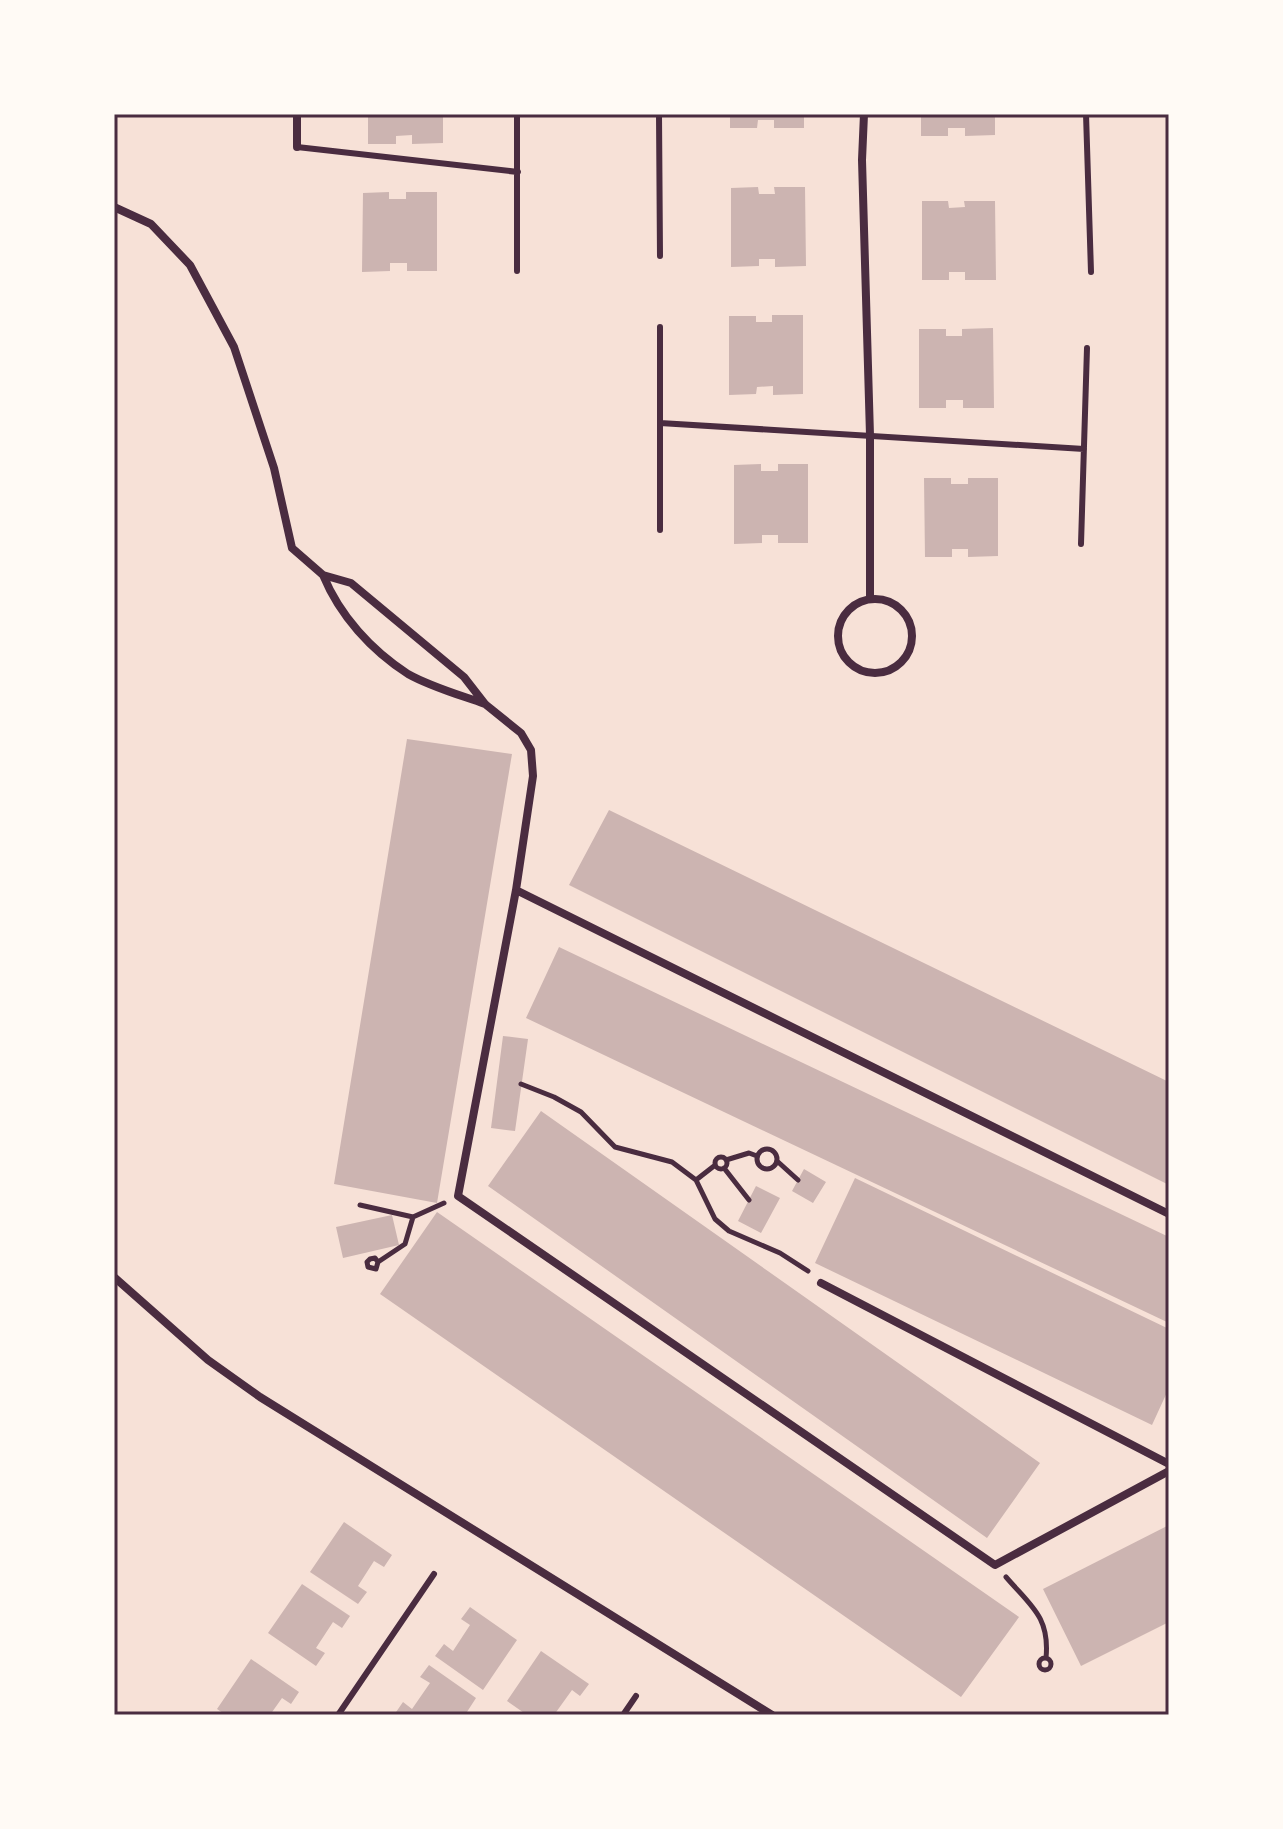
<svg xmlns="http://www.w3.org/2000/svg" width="1283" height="1829" viewBox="0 0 1283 1829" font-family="Raleway,sans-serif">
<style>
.building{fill:#ccb4b1}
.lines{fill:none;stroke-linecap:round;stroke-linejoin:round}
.path{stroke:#4a2c40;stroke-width:5}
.service{stroke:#4a2c40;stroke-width:6}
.minor{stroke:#4a2c40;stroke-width:8}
.neatline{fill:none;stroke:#4a2c40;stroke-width:3}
</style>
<rect width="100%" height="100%" fill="#f7e1d7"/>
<!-- building -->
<path class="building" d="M 368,114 L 443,114 L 443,143 L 412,144 L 412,135 L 396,136 L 396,144 L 368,144 Z
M 730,114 L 804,114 L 804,128 L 774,128 L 774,120 L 758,120 L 757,128 L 730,128 Z
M 921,114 L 995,114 L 995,135 L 965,136 L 965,128 L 948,128 L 948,136 L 921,136 Z
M 758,187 L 759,194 L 775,194 L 774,187 L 805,187 L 806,266 L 775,267 L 775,259 L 759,259 L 759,266 L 731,267 L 731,188 Z
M 389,192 L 389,199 L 406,199 L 406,192 L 437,192 L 437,271 L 407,271 L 407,263 L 390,263 L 390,271 L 362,272 L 363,193 Z
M 922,201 L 948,201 L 949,208 L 965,207 L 964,201 L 995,201 L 996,280 L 965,280 L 965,272 L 949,272 L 949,280 L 922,280 Z
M 772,315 L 803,315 L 803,394 L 773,395 L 773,386 L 757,387 L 756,394 L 729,395 L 729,316 L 756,316 L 756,322 L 772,322 Z
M 993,328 L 994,408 L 963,408 L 963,400 L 946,400 L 946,408 L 919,408 L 919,329 L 946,329 L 946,336 L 962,336 L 962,329 Z
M 761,464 L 761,471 L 778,471 L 778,464 L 808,464 L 808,543 L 778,543 L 778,535 L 762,535 L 762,543 L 734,544 L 734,465 Z
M 924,478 L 951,478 L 951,484 L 968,484 L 968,478 L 998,478 L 998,556 L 968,557 L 968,549 L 952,549 L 952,557 L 925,557 Z
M 407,739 L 512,754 L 437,1203 L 334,1184 Z
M 609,810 L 1169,1082 L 1169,1185 L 569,885 Z
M 559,947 L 1169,1237 L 1169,1323 L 526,1018 Z
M 503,1036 L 528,1039 L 515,1131 L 491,1128 Z
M 541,1111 L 1040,1463 L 987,1538 L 488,1186 Z
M 804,1169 L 826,1182 L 813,1203 L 792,1191 Z
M 855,1178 L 1169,1329 L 1169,1388 L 1152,1425 L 815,1263 Z
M 756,1186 L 780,1198 L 761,1233 L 738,1221 Z
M 437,1212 L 1019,1617 L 961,1697 L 380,1294 Z
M 392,1215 L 399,1245 L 343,1258 L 336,1227 Z
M 344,1522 L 392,1555 L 384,1567 L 374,1561 L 358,1586 L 367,1592 L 358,1604 L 310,1572 Z
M 1169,1525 L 1169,1622 L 1081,1666 L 1043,1589 Z
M 302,1584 L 350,1616 L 342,1628 L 333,1622 L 316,1648 L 325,1653 L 316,1666 L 268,1633 Z
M 470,1607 L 517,1640 L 483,1690 L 435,1656 L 444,1644 L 453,1651 L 470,1625 L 461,1619 Z
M 541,1651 L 589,1684 L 580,1696 L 572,1690 L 554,1715 L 527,1715 L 507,1701 Z
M 251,1659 L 299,1692 L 291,1704 L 282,1698 L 270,1715 L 226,1715 L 217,1709 Z
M 429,1665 L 476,1698 L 465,1715 L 394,1715 L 403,1702 L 412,1709 L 430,1683 L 420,1677 Z"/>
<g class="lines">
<!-- path -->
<path class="path" d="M 521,1084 L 554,1097 L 581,1112 L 615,1147 L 672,1162 L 696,1180 L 715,1219 L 729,1231 L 780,1253 L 808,1271
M757 1159a10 10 0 1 1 20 0a10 10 0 1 1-20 0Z
M715 1163a6 6 0 1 1 12 0a6 6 0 1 1-12 0Z
M 726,1160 L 749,1153 L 757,1156
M 777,1161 L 798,1180
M 724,1168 L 749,1200
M 696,1180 L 714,1166
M 360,1205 L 413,1217
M 378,1262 L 375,1258 L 370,1259 L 367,1262 L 368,1267 L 376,1269 L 378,1262 L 405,1244 L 413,1217 L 444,1203
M 1006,1577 C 1031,1606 1050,1617 1046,1658
M1039 1664a6 6 0 1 1 12 0a6 6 0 1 1-12 0Z"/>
<!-- service -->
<path class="service" d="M 517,114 L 517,271
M 659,114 L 660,256
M 1086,114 L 1091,272
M 297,147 L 518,172
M 660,327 L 660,530
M 660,423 L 1084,449
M 1081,544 L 1087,348
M 338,1715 L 434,1574
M 623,1715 L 636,1696"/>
<!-- minor -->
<path class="minor" d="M 864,114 L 862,160 L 870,435 L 870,599
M 297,147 L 297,114
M 114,207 L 151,224 L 190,265 L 234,347 L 274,468 L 292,548 L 323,575 L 351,583 L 464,677 L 485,704 L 521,733 L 531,750 L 533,776 L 516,890 L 458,1196 L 995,1565 L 1169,1471
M 323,575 C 340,616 371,650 408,674 C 431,687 460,695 485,704
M838 636a37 37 0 1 1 74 0a37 37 0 1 1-74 0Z
M 516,890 L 1169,1214
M 114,1277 L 208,1360 L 260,1397 L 772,1715
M 821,1283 L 1169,1464"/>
</g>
<!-- border -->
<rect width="1283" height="1829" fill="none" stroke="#fffaf5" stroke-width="232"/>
<rect x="116" y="116" width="1051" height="1597" class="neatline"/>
</svg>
